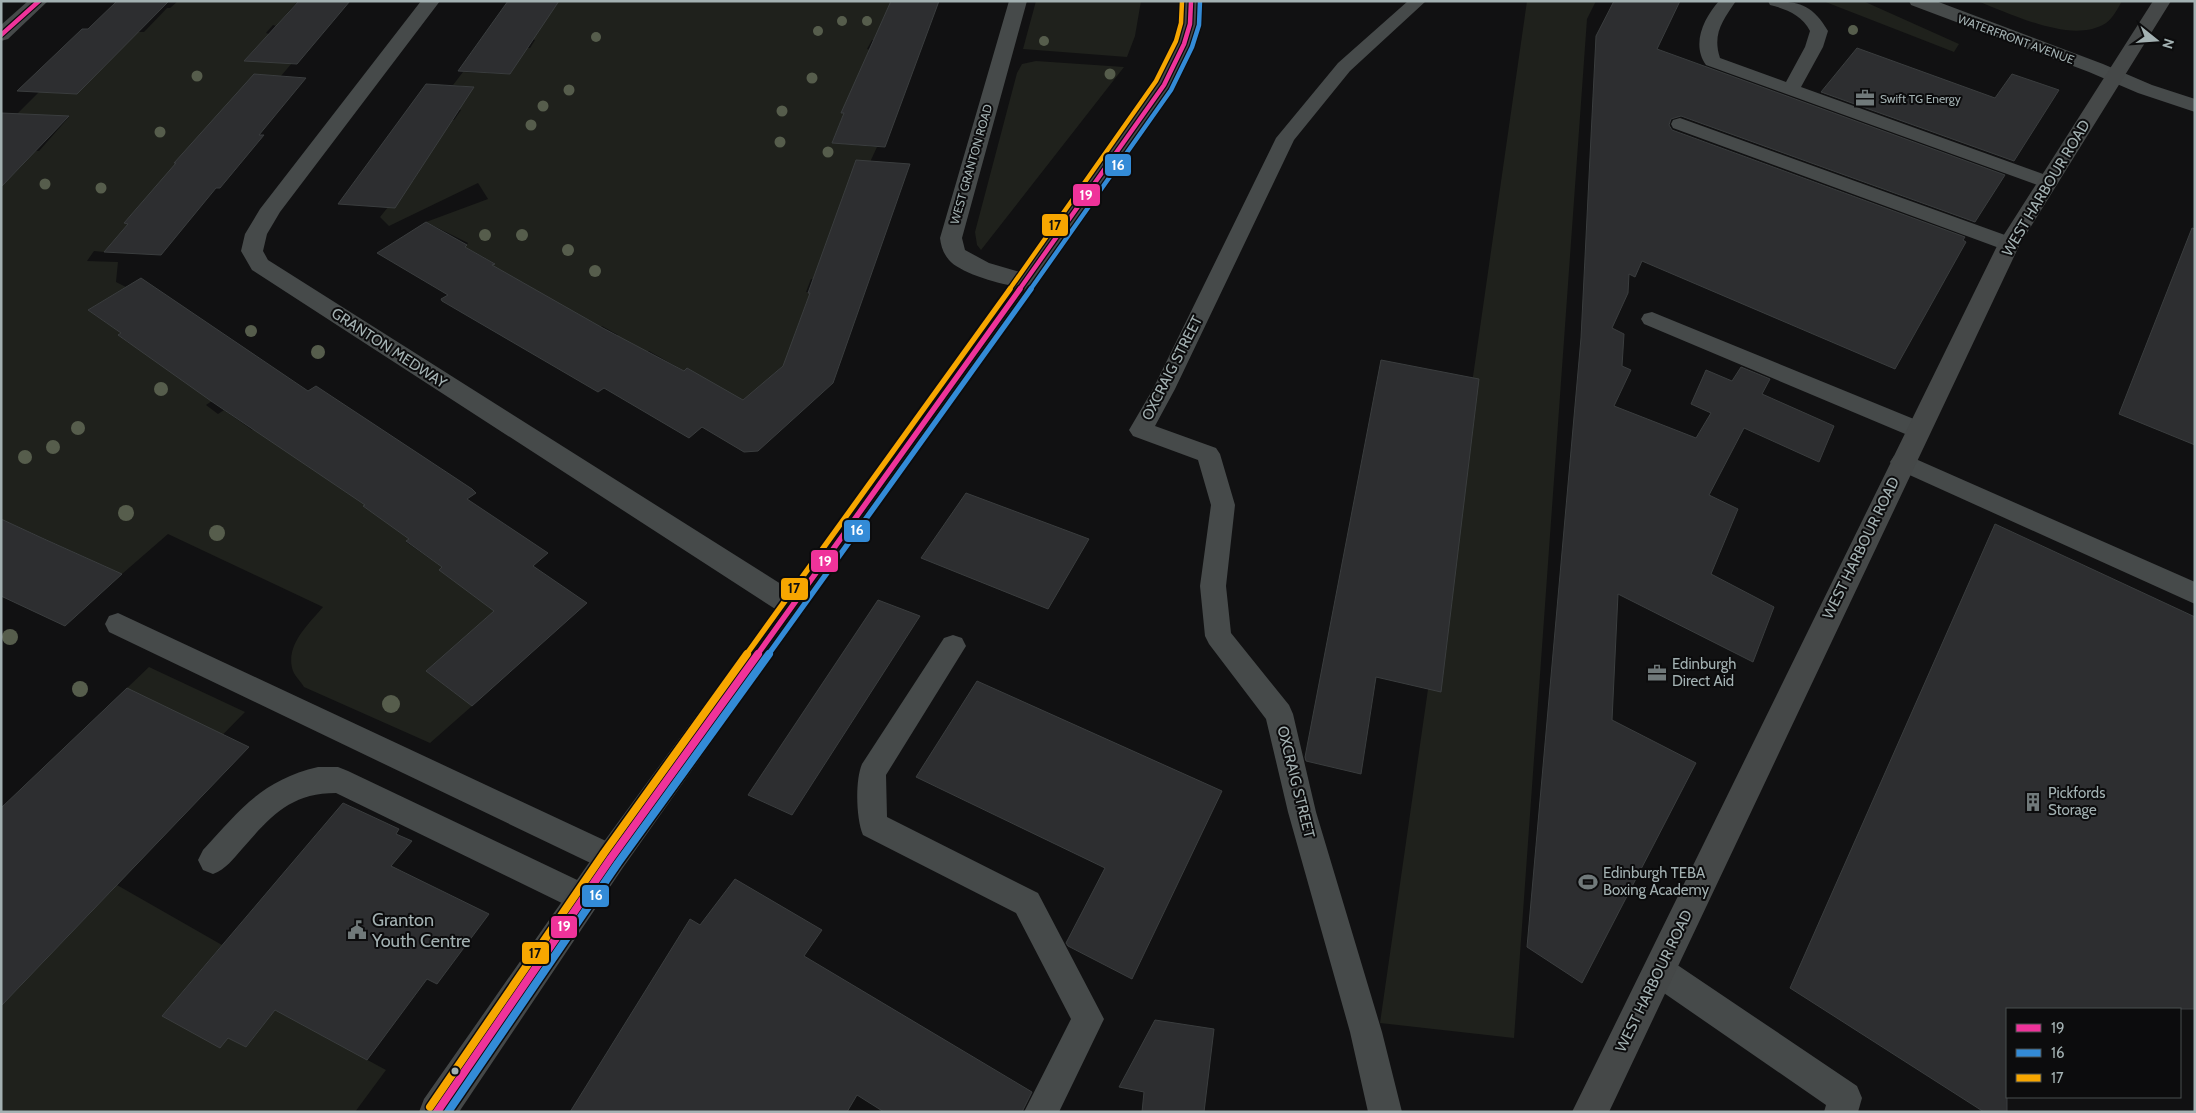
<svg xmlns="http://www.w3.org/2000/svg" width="2196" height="1113" viewBox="0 0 2196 1113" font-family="Cabin,sans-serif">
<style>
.green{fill:#1f211c}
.building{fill:#2d2e30;stroke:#3a3d3e}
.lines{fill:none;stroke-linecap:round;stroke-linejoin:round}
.lane{fill:#464a4a;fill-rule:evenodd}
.street{fill:#464a4a;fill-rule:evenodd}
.secondary{fill:#454848;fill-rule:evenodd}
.bus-1-far2-casing{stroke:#0c0c0d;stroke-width:7}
.bus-1-far1-casing{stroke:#0c0c0d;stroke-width:9}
.bus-1-casing{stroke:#0c0c0d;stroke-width:11}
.bus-2-far2-casing{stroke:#0c0c0d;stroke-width:7}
.bus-2-far1-casing{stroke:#0c0c0d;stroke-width:9}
.bus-2-casing{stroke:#0c0c0d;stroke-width:11}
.bus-3-far2-casing{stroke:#0c0c0d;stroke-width:7}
.bus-3-far1-casing{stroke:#0c0c0d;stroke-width:9}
.bus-3-casing{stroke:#0c0c0d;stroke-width:11}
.bus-1-far2{stroke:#ef339a;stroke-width:4.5}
.bus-1-far1{stroke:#ef339a;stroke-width:5.5}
.bus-1{stroke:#ef339a;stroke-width:8}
.bus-2-far2{stroke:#338bd7;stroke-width:4.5}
.bus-2-far1{stroke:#338bd7;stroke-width:5.5}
.bus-2{stroke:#338bd7;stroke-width:8}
.bus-3-far2{stroke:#f7a600;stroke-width:4.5}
.bus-3-far1{stroke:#f7a600;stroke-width:5.5}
.bus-3{stroke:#f7a600;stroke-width:8}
.tree{fill:#565d4c}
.bus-dot{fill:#a3b1b2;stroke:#0c0c0d;stroke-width:2}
.labels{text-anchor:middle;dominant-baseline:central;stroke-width:4;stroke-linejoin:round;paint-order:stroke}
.far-street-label{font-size:12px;fill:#a3b1b2;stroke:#0c0c0d}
.far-poi-label{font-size:12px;fill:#a3b1b2;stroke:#0c0c0d;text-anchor:start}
.street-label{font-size:15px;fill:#a3b1b2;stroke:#0c0c0d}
.poi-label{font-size:15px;fill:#a3b1b2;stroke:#0c0c0d;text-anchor:start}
.near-poi-label{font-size:18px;fill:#a3b1b2;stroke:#0c0c0d;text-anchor:start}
.line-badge{stroke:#0c0c0d;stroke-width:2}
.badge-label{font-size:14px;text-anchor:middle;font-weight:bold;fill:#fff}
.pale-badge-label{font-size:14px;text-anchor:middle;font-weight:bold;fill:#111}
</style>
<rect width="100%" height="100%" fill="#111112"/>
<!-- green -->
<path class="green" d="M 178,1 L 298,1 L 276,26 L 273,25 L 266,33 L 269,34 L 245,60 L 292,63 L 281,76 L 256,75 L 124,223 L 128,224 L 104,252 L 94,251 L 87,261 L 118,262 L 116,282 L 126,287 L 88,310 L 121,333 L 118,335 L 130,344 L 133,342 L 212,401 L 206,405 L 218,414 L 224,410 L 252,430 L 258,426 L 368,503 L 364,507 L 413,536 L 406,542 L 442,567 L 439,570 L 454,581 L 459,578 L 504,610 L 491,614 L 426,671 L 472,706 L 430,743 L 304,687 C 301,682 295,676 293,671 C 284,645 310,623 323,607 L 168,534 L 122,574 L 1,519 L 1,187 L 36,151 L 39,151 L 69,117 L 17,114 L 39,92 L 74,94 L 101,68 L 103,68 L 137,32 L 144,32 L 167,8 L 170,8 Z
M 559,1 L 891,1 L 875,40 L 872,40 L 867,49 L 871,50 L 842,113 L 844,113 L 832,143 L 877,147 L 816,279 L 811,279 L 806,292 L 810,293 L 795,333 L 794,356 L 746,398 L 744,405 L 687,368 L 684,371 L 649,351 L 643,355 L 613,339 L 618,335 L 602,326 L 598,330 L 522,282 L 518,285 L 489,268 L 494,263 L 465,247 L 468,243 L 426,222 L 488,199 L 478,183 L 389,226 L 380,217 L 409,181 L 413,181 L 450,120 L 454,120 L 461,110 L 458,109 L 473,87 L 453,85 L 463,72 L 510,74 L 527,48 L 530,48 L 535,40 L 533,39 Z
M 1036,1 L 1141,1 L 1135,36 L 1127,57 L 1023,49 Z
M 1527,1 L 1596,1 L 1587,19 L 1514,1038 L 1380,1023 Z
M 1823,1 L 1863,1 L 1959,44 L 1954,52 Z
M 1977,1 L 2122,1 C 2118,8 2113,18 2106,23 C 2072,45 2012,14 1977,1 Z
M 1036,61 L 1124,67 L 981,250 L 977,245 L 975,232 L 1017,73 L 1022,64 Z
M 149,667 L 245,712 L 1,961 L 127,688 Z
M 117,885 L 222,945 L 162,1016 L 228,1038 L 246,1047 L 275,1010 L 386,1070 L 355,1112 L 1,1112 L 1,1006 Z"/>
<!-- building -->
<path class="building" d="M 117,1 L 169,1 L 77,94 L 17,91 L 82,29 L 88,29 Z
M 299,1 L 350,1 L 297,64 L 244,61 Z
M 508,1 L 559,1 L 510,74 L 458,71 Z
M 891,1 L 939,1 L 885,147 L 832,143 L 844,113 L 841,113 Z
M 1614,1 L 1680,1 L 1657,49 L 2005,175 L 1975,222 L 1681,116 L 1671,119 L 1669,125 L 1672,130 L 1965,237 L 1963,240 L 1966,242 L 1895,369 L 1642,261 L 1635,277 L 1629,274 L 1628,293 L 1612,328 L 1624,334 L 1622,366 L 1631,370 L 1614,406 L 1696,438 L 1711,413 L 1691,404 L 1706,370 L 1732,381 L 1741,367 L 1770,379 L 1762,394 L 1834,426 L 1819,462 L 1744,428 L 1709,495 L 1738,509 L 1711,574 L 1774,607 L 1753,662 L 1618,594 L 1612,720 L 1696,763 L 1582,983 L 1527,947 L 1581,338 L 1596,36 Z
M 1857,48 L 1995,98 L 2012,74 L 2059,90 L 2014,161 L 1821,92 Z
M 254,74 L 306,78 L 259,135 L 264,135 L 220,188 L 216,188 L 161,255 L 104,252 L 128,224 L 124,223 L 176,163 L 174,163 Z
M 426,84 L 474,87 L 395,208 L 338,204 Z
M 1,113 L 69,116 L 1,187 Z
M 856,160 L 910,164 L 833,383 L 758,451 L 744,452 L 702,427 L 689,438 L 604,388 L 598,392 L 442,301 L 441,299 L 448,295 L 377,253 L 426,222 L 467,245 L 465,247 L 495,264 L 492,265 L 601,327 L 684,371 L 687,368 L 743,400 L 783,366 L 810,293 L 808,293 Z
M 2192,228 L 2195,229 L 2195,445 L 2119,414 Z
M 141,278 L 308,391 L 316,386 L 472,489 L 476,493 L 467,499 L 548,553 L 533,566 L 587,603 L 472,706 L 426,671 L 494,611 L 439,570 L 442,567 L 406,541 L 409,539 L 363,506 L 365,505 L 211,401 L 118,335 L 121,333 L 88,310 Z
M 1381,360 L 1479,379 L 1441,692 L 1376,677 L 1361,774 L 1306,761 L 1305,757 Z
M 966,493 L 1089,539 L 1048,609 L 921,558 Z
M 1,519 L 42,538 L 122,574 L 65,626 L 1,596 Z
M 1995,524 L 2195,617 L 2195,1009 L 2007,1009 L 2007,1112 L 1984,1112 L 1790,988 Z
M 878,600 L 920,616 L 792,815 L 748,795 Z
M 977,681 L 1222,791 L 1132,979 L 1068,946 L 1066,943 L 1105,868 L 916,777 Z
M 127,688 L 249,747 L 1,1006 L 1,808 Z
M 343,803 L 399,829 L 396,834 L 412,841 L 391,866 L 489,914 L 437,984 L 427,979 L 367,1060 L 275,1010 L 246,1047 L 228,1038 L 220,1048 L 162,1016 Z
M 735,879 L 822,930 L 804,956 L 1032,1092 L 1022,1112 L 884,1112 L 857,1095 L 847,1112 L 570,1112 L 690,919 L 700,925 Z
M 1155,1020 L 1214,1029 L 1204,1112 L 1142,1112 L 1144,1092 L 1119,1087 Z"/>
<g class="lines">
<!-- lane -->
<path class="lane" d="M 1408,1 L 1426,1 L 1350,71 L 1294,140 L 1175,389 L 1155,426 L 1216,448 L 1220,454 L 1235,505 L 1226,586 L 1231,633 L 1289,705 L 1293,714 L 1316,812 L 1382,1032 L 1402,1112 L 1368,1112 L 1350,1032 L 1288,812 L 1266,719 L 1209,644 L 1205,636 L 1200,586 L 1211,505 L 1198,460 L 1133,436 L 1129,430 L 1153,389 L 1276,138 L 1338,63 Z
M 1719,1 L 1736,1 C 1723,20 1712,34 1720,58 L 1786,82 L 1805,47 L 1810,31 C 1802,15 1786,9 1770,5 L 1768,1 C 1797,1 1812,3 1828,31 L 1823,47 L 1801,87 L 2054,178 L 2057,182 L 2054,186 L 2047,188 L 2040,186 L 1706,65 C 1691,44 1704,18 1719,1 Z
M 1680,118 L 2016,239 L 2019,244 L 2016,249 L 2009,251 L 2002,249 L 1673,128 L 1671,124 L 1673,120 Z
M 1652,312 L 1926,424 L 1930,430 L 1926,436 L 1918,439 L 1910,436 L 1644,324 L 1641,319 L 1644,314 Z
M 1902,453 L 2195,582 L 2195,604 L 1894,468 L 1890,462 L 1894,456 Z
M 118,613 L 621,848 L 626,858 L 621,868 L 611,872 L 601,868 L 109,632 L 105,624 L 109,616 Z
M 953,635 L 962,638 L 966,646 L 886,775 L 887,817 L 1038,893 L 1104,1019 L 1059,1112 L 1024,1112 L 1071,1019 L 1016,913 L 863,835 C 856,819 855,780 862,764 L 944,638 Z
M 318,767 L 338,767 L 348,771 L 594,888 L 598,898 L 594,908 L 583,913 L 572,908 L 336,793 C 290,793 270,817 242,849 C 233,859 226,869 213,874 L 203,870 L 198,860 L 203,850 C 240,810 262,780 318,767 Z
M 1659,955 L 1670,960 L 1857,1086 L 1862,1098 L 1858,1112 L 1824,1112 L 1826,1105 L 1648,982 L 1643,971 L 1648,960 Z"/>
<!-- street -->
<path class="street" d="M 28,1 L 48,1 L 8,39 L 1,41 L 1,25 Z
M 421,1 L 440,1 L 280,212 L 267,234 L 263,251 L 268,260 L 803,598 L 807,606 L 803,614 L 793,618 L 783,614 L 252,270 L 241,251 L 245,234 L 260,209 Z
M 1009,1 L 1027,1 L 962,238 L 965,250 L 989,263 L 1034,276 L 1037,281 L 1034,286 C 1017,291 960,274 949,260 C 943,253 941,246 940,238 Z
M 1909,1 L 1936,1 L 2103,64 L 2152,85 L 2195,99 L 2195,112 L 2138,93 L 2089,72 L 1911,5 Z"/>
<!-- secondary -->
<path class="secondary" d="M 1182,1 L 1200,1 L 1199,24 L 1194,44 L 1174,85 L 1034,286 L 622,869 L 459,1112 L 419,1112 L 424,1099 L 600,847 L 1018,276 L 1154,85 L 1174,44 L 1181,24 Z
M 2153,1 L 2171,1 L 2020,244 L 1609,1112 L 1572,1112 L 1998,244 Z"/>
<!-- bus-1-far2 casing -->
<g class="bus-1-far2-casing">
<path id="bus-1-far2" d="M 1,35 L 39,1
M 1019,290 L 1164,85 L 1184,44 L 1190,24 L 1191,1"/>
</g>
<!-- bus-1-far1 casing -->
<g class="bus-1-far1-casing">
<path id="bus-1-far1" d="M 757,655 L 1020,289"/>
</g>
<!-- bus-1 casing -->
<g class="bus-1-casing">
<path id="bus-1" d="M 437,1112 L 611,858 L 758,654"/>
</g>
<!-- bus-2-far2 casing -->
<g class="bus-2-far2-casing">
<path id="bus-2-far2" d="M 1030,290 L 1171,90 L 1192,47 L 1199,25 L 1200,1"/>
</g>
<!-- bus-2-far1 casing -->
<g class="bus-2-far1-casing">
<path id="bus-2-far1" d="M 768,655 L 1031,289"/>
</g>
<!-- bus-2 casing -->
<g class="bus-2-casing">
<path id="bus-2" d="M 448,1112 L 618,863 L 769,654"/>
</g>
<!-- bus-3-far2 casing -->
<g class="bus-3-far2-casing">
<path id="bus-3-far2" d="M 1009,290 L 1156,81 L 1176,41 L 1181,23 L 1182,1"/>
</g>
<!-- bus-3-far1 casing -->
<g class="bus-3-far1-casing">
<path id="bus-3-far1" d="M 746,655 L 1010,289"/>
</g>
<!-- bus-3 casing -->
<g class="bus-3-casing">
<path id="bus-3" d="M 430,1107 L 604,853 L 747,654"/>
</g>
<!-- bus-1-far2 -->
<use href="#bus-1-far2" class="bus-1-far2"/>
<!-- bus-1-far1 -->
<use href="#bus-1-far1" class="bus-1-far1"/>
<!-- bus-1 -->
<use href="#bus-1" class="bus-1"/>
<!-- bus-2-far2 -->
<use href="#bus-2-far2" class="bus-2-far2"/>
<!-- bus-2-far1 -->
<use href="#bus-2-far1" class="bus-2-far1"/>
<!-- bus-2 -->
<use href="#bus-2" class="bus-2"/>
<!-- bus-3-far2 -->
<use href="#bus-3-far2" class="bus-3-far2"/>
<!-- bus-3-far1 -->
<use href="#bus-3-far1" class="bus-3-far1"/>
<!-- bus-3 -->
<use href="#bus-3" class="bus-3"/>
</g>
<!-- trees -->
<g class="tree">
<circle cx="842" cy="21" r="5"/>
<circle cx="867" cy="21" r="5"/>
<circle cx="1853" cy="30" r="5"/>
<circle cx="818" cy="31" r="5"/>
<circle cx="596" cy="37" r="5"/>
<circle cx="1044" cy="41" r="5"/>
<circle cx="1110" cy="74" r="5.5"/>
<circle cx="197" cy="76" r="5.5"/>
<circle cx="812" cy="78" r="5.5"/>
<circle cx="569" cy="90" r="5.5"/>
<circle cx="543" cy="106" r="5.5"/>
<circle cx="782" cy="111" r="5.5"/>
<circle cx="531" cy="125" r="5.5"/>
<circle cx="160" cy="132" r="5.5"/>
<circle cx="780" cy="142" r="5.5"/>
<circle cx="828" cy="152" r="5.5"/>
<circle cx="45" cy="184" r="5.5"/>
<circle cx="101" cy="188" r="5.5"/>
<circle cx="485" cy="235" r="6"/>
<circle cx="522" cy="235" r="6"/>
<circle cx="568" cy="250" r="6"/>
<circle cx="595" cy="271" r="6"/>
<circle cx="251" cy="331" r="6"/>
<circle cx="318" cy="352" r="7"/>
<circle cx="161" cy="389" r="7"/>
<circle cx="78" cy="428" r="7"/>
<circle cx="53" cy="447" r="7"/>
<circle cx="25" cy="457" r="7"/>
<circle cx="126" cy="513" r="8"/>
<circle cx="217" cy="533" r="8"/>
<circle cx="10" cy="637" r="8"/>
<circle cx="80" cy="689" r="8"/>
<circle cx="391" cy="704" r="9"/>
</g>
<!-- icons -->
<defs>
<g id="office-bare" transform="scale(1.5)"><path d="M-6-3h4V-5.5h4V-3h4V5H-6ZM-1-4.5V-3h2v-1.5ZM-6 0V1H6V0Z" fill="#70797a" stroke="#0c0c0d" stroke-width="2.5" paint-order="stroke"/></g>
<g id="building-bare" transform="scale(1.5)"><path d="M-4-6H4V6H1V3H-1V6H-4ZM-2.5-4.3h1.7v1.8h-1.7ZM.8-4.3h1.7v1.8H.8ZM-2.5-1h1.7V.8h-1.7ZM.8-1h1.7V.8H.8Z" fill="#70797a" stroke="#0c0c0d" stroke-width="2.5" paint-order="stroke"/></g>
<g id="stadium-bare" transform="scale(1.5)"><path d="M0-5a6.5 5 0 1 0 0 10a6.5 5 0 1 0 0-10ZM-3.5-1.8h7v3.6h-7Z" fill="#70797a" stroke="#0c0c0d" stroke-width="2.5" paint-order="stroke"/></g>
<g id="civic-bare" transform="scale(1.5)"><path d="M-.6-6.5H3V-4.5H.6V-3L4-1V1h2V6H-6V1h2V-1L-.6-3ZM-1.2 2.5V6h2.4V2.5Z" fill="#70797a" stroke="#0c0c0d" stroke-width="2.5" paint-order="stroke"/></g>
</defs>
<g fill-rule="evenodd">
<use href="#office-bare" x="1865" y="98"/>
<use href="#office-bare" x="1657" y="673"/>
<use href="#building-bare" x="2033" y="802"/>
<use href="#stadium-bare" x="1588" y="882"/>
<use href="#civic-bare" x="357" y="930"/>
</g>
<!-- markers -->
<circle class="bus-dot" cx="455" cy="1071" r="4.5"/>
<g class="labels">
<!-- far-street labels -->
<g class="far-street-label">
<text transform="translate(2016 39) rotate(20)">WATERFRONT AVENUE</text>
<text transform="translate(971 164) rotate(-74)">WEST GRANTON ROAD</text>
</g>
<!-- far-poi labels -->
<g class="far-poi-label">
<text x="1880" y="98">Swift TG Energy</text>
</g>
<!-- street labels -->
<g class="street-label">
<text transform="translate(2046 188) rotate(-59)">WEST HARBOUR ROAD</text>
<text transform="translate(389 348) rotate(33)">GRANTON MEDWAY</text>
<text transform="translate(1172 368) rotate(-63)">OXCRAIG STREET</text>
<text transform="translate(1861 548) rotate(-64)">WEST HARBOUR ROAD</text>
<text transform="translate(1296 782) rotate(76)">OXCRAIG STREET</text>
<text transform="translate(1654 981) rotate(-64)">WEST HARBOUR ROAD</text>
</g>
<!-- poi labels -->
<g class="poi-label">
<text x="1672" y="664">Edinburgh<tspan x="1672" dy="17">Direct Aid</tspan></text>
<text x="2048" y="793">Pickfords<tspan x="2048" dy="17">Storage</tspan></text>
<text x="1603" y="873">Edinburgh TEBA<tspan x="1603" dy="17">Boxing Academy</tspan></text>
</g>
<!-- near-poi labels -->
<g class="near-poi-label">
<text x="372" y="920">Granton<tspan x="372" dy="21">Youth Centre</tspan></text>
</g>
</g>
<g class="line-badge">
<rect x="1104" y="153" width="28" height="24" rx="5" fill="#338bd7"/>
<rect x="1072" y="183" width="29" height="24" rx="5" fill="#ef339a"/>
<rect x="1041" y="213" width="28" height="24" rx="5" fill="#f7a600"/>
<rect x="843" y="519" width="28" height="24" rx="5" fill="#338bd7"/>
<rect x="810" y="549" width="29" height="24" rx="5" fill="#ef339a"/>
<rect x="780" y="577" width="29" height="24" rx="5" fill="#f7a600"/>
<rect x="581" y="884" width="29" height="24" rx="5" fill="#338bd7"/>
<rect x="550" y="915" width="28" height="24" rx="5" fill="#ef339a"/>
<rect x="521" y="941" width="29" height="24" rx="5" fill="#f7a600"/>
</g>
<g class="badge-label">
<text x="1118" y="170">16</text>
<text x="1086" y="200">19</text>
<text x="857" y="535">16</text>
<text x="825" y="566">19</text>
<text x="596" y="900">16</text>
<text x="564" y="931">19</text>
</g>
<g class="pale-badge-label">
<text x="1055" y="230">17</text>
<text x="794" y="593">17</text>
<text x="535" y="958">17</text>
</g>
<!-- border -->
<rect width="2196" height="1113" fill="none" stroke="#a3b1b2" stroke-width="5"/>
<!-- legend -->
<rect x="2006" y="1008" width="175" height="90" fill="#0c0c0d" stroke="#484e4f"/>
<rect x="2016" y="1024" width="25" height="8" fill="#ef339a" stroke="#484e4f"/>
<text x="2051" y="1033" font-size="15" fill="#a3b1b2">19</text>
<rect x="2016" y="1049" width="25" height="8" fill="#338bd7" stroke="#484e4f"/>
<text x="2051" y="1058" font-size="15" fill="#a3b1b2">16</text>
<rect x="2016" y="1074" width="25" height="8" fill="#f7a600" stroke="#484e4f"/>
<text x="2051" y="1083" font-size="15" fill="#a3b1b2">17</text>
<!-- north arrow -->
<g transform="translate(2156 40) rotate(107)" stroke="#0c0c0d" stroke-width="4" paint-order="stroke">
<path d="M0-4L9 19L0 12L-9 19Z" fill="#a3b1b2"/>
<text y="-8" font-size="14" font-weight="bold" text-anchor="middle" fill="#a3b1b2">N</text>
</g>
</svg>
